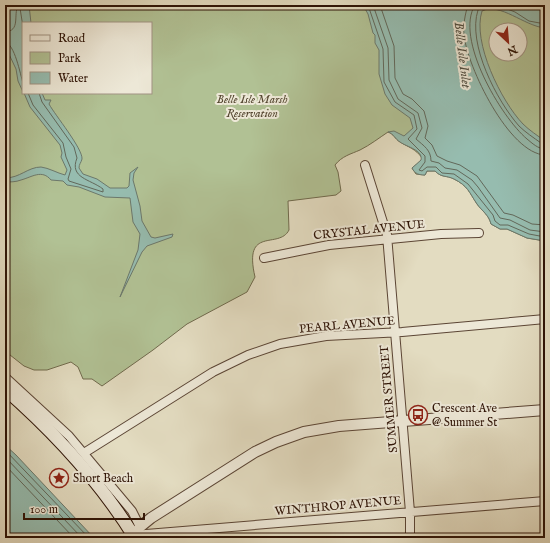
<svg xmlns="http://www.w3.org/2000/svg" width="550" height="543" viewBox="0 0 550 543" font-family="'IM FELL English',serif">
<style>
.green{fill:#b1c194;stroke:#706a4d;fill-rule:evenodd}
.water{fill:#96bcaf;stroke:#6c786b}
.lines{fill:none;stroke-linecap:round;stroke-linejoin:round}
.shore{stroke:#62685a;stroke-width:1}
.minor-casing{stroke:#5b4535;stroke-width:10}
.tertiary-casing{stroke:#5b4535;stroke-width:12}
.secondary-casing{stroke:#2e1306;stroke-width:14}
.minor{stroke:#ede8d7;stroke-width:8}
.tertiary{stroke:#ede8d7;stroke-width:10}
.secondary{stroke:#ede8d7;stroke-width:12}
.labels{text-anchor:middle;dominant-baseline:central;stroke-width:4;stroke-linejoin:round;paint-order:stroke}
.park-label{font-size:12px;font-style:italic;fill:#554731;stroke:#ede8d7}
.street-label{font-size:12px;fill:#2e1306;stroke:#ede8d7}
.poi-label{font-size:12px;fill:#2e1306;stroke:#ede8d7;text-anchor:start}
.water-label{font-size:13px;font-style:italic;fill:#524e41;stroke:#ede8d7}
</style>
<rect width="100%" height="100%" fill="#e3dcc1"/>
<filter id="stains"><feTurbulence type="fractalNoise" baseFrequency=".005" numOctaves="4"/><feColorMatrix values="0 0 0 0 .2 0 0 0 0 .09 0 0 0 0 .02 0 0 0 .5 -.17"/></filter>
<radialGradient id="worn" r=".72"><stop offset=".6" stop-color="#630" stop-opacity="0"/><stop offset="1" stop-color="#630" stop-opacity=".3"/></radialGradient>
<!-- green -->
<path class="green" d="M 5,5 L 545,5 L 545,241 L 527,238 L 507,229 L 500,229 L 491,224 C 489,215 482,211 477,204 C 469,192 468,186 454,179 C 446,175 442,178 435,171 L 427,171 L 425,175 L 416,174 L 412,168 L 421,161 L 422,158 C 416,149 408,147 400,142 C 395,139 394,134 388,132 C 379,138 370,145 360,150 C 351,154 342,156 335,165 L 338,172 L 341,191 L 336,195 L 288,201 L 289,230 C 279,250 243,225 255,277 L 247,292 L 187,324 L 153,350 L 102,386 L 92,379 L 83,379 L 78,367 L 71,362 L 47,370 L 34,370 L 24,366 L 5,351 ZM 23,23 L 151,23 L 151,93 L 23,93 ZM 496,30 L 520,30 L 520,54 L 496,54 Z"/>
<!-- water -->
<path class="water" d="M 8,5 L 29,5 L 31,23 L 23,23 L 23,92 L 18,81 L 16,69 L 7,50 Z
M 363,5 L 528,5 L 545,10 L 545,28 C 524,26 500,2 482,11 C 472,42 501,101 523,124 C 529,130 538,136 545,141 L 545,241 L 527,238 L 507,229 L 500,229 L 491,224 C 489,215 482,211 477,204 C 469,192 468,186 454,179 C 446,175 442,178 435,171 L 427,171 L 425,175 C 419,175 415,174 412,168 L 421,160 C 423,150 407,147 400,142 C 395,139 394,134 388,132 L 394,131 L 404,136 L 413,128 L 410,118 L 392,105 L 385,94 L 379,74 L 379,50 L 375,43 L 375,35 L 373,33 L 368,14 Z
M 24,93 L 42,93 L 45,100 L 51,100 L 49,104 C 55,115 83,149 82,159 C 81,163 79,164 79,168 L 83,174 L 97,179 L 110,188 L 127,188 L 129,186 L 130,173 L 138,167 L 134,173 L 133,180 L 140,206 L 142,221 L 151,237 L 155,238 L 173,234 L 172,237 L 147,246 L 142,252 L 120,297 L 138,250 L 140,234 L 133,222 L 130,198 L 105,197 L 79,187 L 67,185 L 63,181 L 51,180 C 42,169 32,177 21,180 C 16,182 10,182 5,182 L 5,178 C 20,178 28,167 41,167 C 49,168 57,173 65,175 L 67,170 L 61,157 L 62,153 L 60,145 L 30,107 Z
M 5,445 L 16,455 L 94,538 L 5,538 Z"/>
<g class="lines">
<!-- shore -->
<path class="shore" d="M 368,5 L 383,49 L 384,82 L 395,102 L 414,115 L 417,129 L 408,139 L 425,156 L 425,162 L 419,170 L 422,171 L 427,167 L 436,167 L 442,173 L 454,174 L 468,184 L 493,215 L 495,221 L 500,225 L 508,225 L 529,234 L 545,237
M 373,5 L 388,48 L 389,80 L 398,99 L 418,113 L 422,128 L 416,139 C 424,146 431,150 431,161 L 439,163 L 445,168 L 457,170 L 472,180 L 478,187 L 500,218 L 510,220 L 530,230 L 545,232
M 380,5 L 394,46 L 395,78 L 403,94 L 412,99 L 424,111 L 428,126 L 425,138 L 432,145 L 437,156 L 447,161 L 460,165 L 477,176 L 504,213 L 513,215 L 532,224 L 545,225
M 468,5 C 465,14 463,26 464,35 C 467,66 509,154 545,155
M 475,5 C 454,38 501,117 527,139 C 532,143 538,149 545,149
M 485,5 L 478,10 C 467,44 497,101 519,126 C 525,132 534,138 541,143 L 545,144
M 497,5 L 515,12 L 529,21 L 545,24
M 5,32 C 21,31 13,15 18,6 L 20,8 L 23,27
M 5,42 C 15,44 20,74 23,83
M 28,93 L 33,105 L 63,143 L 66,157 L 71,169 L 68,179 L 69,181 L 103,192 L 103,189 C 90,179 69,178 77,158 L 74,147 L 42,102 L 39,93
M 5,450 L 89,538
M 5,457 L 82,538
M 5,465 L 74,538"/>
<!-- minor casing -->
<g class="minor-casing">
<path id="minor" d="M 365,165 L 387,235 L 410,512 L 410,538
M 264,258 L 329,245 L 441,234 L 479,233
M 5,377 L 69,436 L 132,511 L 140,527
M 84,453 L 213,372 L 248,355 L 280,344 L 326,336 L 402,332 L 545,319
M 134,535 L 545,501"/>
</g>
<!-- tertiary casing -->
<g class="tertiary-casing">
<path id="tertiary" d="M 134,535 L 140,527 L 151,518 L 255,452 L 276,442 L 304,432 L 339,426 L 545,410"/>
</g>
<!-- secondary casing -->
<g class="secondary-casing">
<path id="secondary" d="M 5,389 C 54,432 101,483 135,538"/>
</g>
<!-- minor -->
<use href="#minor" class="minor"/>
<!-- tertiary -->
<use href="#tertiary" class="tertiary"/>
<!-- secondary -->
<use href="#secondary" class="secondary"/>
</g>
<!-- icons -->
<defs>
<g id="bus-ring" transform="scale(1)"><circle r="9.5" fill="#ede8d7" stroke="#8f2418" stroke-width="1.5"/><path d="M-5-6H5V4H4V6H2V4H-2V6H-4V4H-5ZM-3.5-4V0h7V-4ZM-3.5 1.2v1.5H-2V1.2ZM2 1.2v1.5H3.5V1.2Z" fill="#8f2418"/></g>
<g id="sight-ring" transform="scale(1)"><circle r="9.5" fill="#ede8d7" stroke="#8f2418" stroke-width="1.5"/><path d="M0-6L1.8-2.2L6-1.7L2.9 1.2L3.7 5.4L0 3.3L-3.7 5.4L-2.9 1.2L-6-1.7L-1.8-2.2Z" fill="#8f2418"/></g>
</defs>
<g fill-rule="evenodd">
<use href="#bus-ring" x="418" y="415"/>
<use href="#sight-ring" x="59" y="478"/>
</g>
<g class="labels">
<!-- park labels -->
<g class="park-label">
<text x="252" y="99">Belle Isle Marsh<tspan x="252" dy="14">Reservation</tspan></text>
</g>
<!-- street labels -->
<g class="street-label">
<text transform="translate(369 230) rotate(-6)">CRYSTAL AVENUE</text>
<text transform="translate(347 325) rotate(-5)">PEARL AVENUE</text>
<text transform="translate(389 399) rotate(-95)">SUMMER STREET</text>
<text transform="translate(338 506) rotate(-5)">WINTHROP AVENUE</text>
</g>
<!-- poi labels -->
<g class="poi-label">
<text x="432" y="408">Crescent Ave<tspan x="432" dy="14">@ Summer St</tspan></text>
<text x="73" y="478">Short Beach</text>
</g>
<!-- water labels -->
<g class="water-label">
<text transform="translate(462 55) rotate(83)">Belle Isle Inlet</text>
</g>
</g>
<!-- margin -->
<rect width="550" height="543" fill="none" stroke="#e3dcc1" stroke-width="20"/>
<rect x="6" y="6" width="538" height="531" fill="none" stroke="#2e1306" stroke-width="2"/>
<rect x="10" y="10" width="530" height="523" fill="none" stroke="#2e1306"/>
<!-- legend -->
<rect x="22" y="22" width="130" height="72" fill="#ede8d7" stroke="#a19383"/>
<rect x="30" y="35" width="20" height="6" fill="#ede8d7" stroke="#a19383"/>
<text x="58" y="42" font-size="12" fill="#2e1306">Road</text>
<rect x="30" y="52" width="20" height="12" fill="#b1c194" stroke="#a19383"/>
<text x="58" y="62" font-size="12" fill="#2e1306">Park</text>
<rect x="30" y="72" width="20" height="12" fill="#96bcaf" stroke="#a19383"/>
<text x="58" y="82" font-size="12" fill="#2e1306">Water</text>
<!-- north arrow -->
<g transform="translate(508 42) rotate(154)"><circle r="19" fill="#ede8d7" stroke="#a19383"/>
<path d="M0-3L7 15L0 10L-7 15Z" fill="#8f2418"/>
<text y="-6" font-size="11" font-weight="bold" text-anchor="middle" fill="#2e1306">N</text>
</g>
<!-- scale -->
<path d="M24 513v6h120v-6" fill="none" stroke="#2e1306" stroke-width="2"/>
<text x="30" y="513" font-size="12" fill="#2e1306" stroke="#ede8d7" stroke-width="3" paint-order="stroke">100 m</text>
<rect width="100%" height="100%" filter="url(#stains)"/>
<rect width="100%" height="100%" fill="url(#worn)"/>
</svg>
